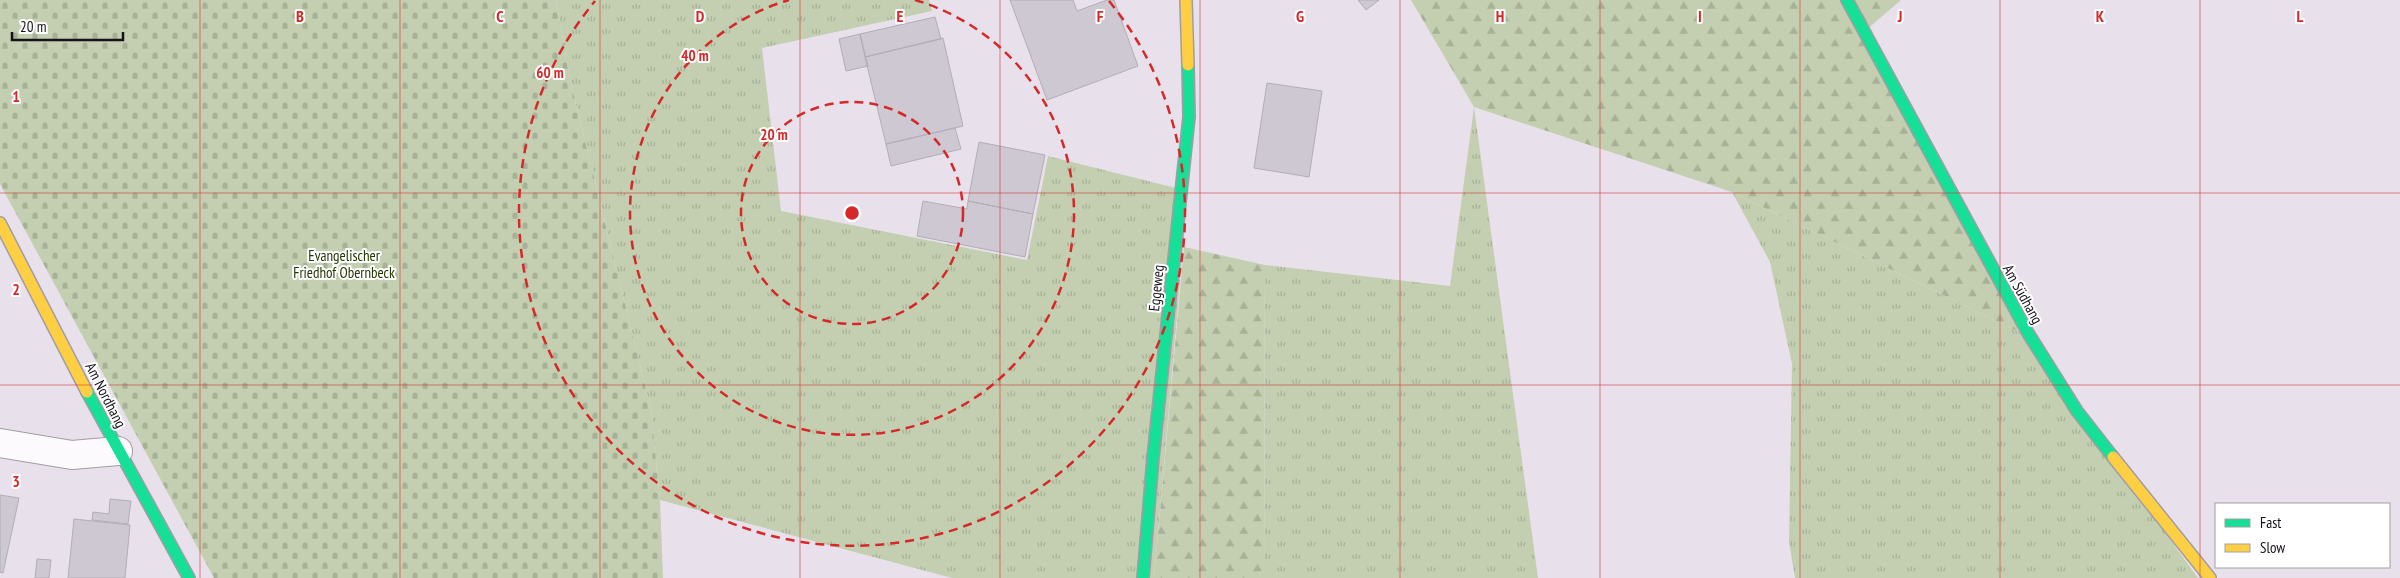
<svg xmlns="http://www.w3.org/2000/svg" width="2400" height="578" viewBox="0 0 2400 578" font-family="'PT Sans Narrow',sans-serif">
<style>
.grass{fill:url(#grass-tufts)}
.forest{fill:url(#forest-firs)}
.cemetery{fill:url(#cemetery-stones)}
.building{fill:#cdc8d1;stroke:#b2adb6}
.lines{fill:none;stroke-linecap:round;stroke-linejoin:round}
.street-casing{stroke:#a29ca4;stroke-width:30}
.fast-casing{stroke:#a29ca4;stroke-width:14}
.slow-casing{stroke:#a29ca4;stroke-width:14}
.street{stroke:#fcfafc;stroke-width:28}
.fast{stroke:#16e098;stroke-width:11}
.slow{stroke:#ffcf43;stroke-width:11}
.grid{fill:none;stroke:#d62828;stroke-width:1;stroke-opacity:0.55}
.ring{fill:none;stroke:#d62828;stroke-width:2.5;stroke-dasharray:9 6}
.labels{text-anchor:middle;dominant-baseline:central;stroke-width:4;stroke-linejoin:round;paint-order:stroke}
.park-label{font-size:15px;fill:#253701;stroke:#fff}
.street-label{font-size:15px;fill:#171219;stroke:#fff}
.grid-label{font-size:16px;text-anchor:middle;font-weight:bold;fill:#d62828;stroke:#fff;stroke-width:4;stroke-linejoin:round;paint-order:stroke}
.centre{fill:#d62828;stroke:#fff;stroke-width:2.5}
.ring-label{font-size:15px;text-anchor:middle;font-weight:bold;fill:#d62828;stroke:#fff;stroke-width:4;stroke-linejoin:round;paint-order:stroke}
</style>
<defs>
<pattern id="grass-tufts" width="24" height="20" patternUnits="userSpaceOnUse" patternTransform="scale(1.25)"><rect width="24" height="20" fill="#c3cfb0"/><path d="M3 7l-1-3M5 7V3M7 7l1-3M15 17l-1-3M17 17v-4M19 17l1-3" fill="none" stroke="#a7b197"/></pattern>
<pattern id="forest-firs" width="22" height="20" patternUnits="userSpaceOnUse" patternTransform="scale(1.25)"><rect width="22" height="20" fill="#c3cfb0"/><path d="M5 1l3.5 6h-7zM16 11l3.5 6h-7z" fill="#a7b197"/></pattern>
<pattern id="cemetery-stones" width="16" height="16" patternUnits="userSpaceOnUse" patternTransform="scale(1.25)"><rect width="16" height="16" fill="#c3cfb0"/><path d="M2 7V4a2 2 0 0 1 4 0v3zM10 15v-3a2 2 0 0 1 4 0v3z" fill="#a7b197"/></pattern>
</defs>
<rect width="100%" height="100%" fill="#e8e1ec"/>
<!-- grass -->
<path class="grass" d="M 556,0 L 929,0 L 932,11 L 762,48 L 781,211 L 1027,260 L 1048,156 L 1188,191 L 1154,578 L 952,578 L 660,500 L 651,410 L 571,84 Z
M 1474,107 L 1538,578 L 1264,578 L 1265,265 L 1450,286 Z
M 1732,192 L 2021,333 L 2198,578 L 1795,578 L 1789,542 L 1792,364 L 1770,262 Z"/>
<!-- forest -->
<path class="forest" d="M 1411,0 L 1845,0 L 2021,333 L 1732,192 L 1474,107 Z
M 1849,0 L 1901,0 L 1865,31 Z
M 1184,247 L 1265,265 L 1264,578 L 1154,578 Z"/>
<!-- cemetery -->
<path class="cemetery" d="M 0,0 L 556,0 L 571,84 L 651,410 L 660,500 L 663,578 L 214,578 L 0,184 Z"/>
<!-- building -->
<path class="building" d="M 1010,0 L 1073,0 L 1077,11 L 1107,0 L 1114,0 L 1138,66 L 1047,100 Z
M 1358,0 L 1379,0 L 1366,10 Z
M 935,17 L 941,39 L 865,57 L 860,34 Z
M 860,34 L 868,66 L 846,71 L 839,39 Z
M 943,38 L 963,126 L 886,144 L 865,57 Z
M 1267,83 L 1322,91 L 1309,177 L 1254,168 Z
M 955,128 L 961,149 L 891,166 L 886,144 Z
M 979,142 L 1045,155 L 1033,214 L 968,201 Z
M 923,201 L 967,209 L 968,201 L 1033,214 L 1025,257 L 917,236 Z
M 0,495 L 19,498 L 3,573 L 0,572 Z
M 110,499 L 131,501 L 128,524 L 92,520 L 93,512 L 109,514 Z
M 74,519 L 130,525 L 125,578 L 68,578 Z
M 37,559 L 51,560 L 49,578 L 35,578 Z"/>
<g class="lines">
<!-- street casing -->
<g class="street-casing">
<path id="street" d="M 0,443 L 72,455 L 118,451"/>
</g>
<!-- fast casing -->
<g class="fast-casing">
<path id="fast" d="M 1847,0 L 2028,333 L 2077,411 L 2113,457
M 87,392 L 189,578
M 1143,578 L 1153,458 L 1189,117 L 1188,65"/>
</g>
<!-- slow casing -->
<g class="slow-casing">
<path id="slow" d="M 1186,0 L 1188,65
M 0,223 L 87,392
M 2113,457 L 2210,578"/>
</g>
<!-- street -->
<use href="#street" class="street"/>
<!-- fast -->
<use href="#fast" class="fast"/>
<!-- slow -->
<use href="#slow" class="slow"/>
</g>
<!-- grid -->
<path class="grid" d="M 200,0 L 200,578M 400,0 L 400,578M 600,0 L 600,578M 800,0 L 800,578M 1000,0 L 1000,578M 1200,0 L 1200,578M 1400,0 L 1400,578M 1600,0 L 1600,578M 1800,0 L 1800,578M 2000,0 L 2000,578M 2200,0 L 2200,578M 0,193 L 2400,193M 0,385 L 2400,385"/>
<!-- distance rings -->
<g class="ring">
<circle cx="852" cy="213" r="111"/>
<path d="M915 0A222 222 0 1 1 789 0"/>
<path d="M1109 1A333 333 0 1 1 595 1"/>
</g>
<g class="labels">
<!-- park labels -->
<g class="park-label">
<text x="344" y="255">Evangelischer<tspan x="344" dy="17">Friedhof Obernbeck</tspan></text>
</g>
<!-- street labels -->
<g class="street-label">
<text transform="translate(1156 288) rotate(-84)">Eggeweg</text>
<text transform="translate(2023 294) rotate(61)">Am Südhang</text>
<text transform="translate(106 395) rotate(63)">Am Nordhang</text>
</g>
</g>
<g class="grid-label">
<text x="300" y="22">B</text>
<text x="500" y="22">C</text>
<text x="700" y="22">D</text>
<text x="900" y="22">E</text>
<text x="1100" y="22">F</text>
<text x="1300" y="22">G</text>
<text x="1500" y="22">H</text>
<text x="1700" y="22">I</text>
<text x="1900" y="22">J</text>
<text x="2100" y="22">K</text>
<text x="2300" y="22">L</text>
<text x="16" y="102">1</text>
<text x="16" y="295">2</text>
<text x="16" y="487">3</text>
</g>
<circle cx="852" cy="213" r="8" class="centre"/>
<g class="ring-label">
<text x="695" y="61">40 m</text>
<text x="550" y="78">60 m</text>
<text x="774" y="140">20 m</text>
</g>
<!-- legend -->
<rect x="2215" y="503" width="175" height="65" fill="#ffffff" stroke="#a2a0a3"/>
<rect x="2225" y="519" width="25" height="8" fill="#16e098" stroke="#a2a0a3"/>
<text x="2260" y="528" font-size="15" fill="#171219">Fast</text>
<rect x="2225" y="544" width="25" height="8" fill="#ffcf43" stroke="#a2a0a3"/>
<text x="2260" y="553" font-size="15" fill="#171219">Slow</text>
<!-- scale -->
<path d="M12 32v8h111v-8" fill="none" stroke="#171219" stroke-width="2.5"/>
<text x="20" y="32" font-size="15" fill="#171219" stroke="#ffffff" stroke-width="4" paint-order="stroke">20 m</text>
</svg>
